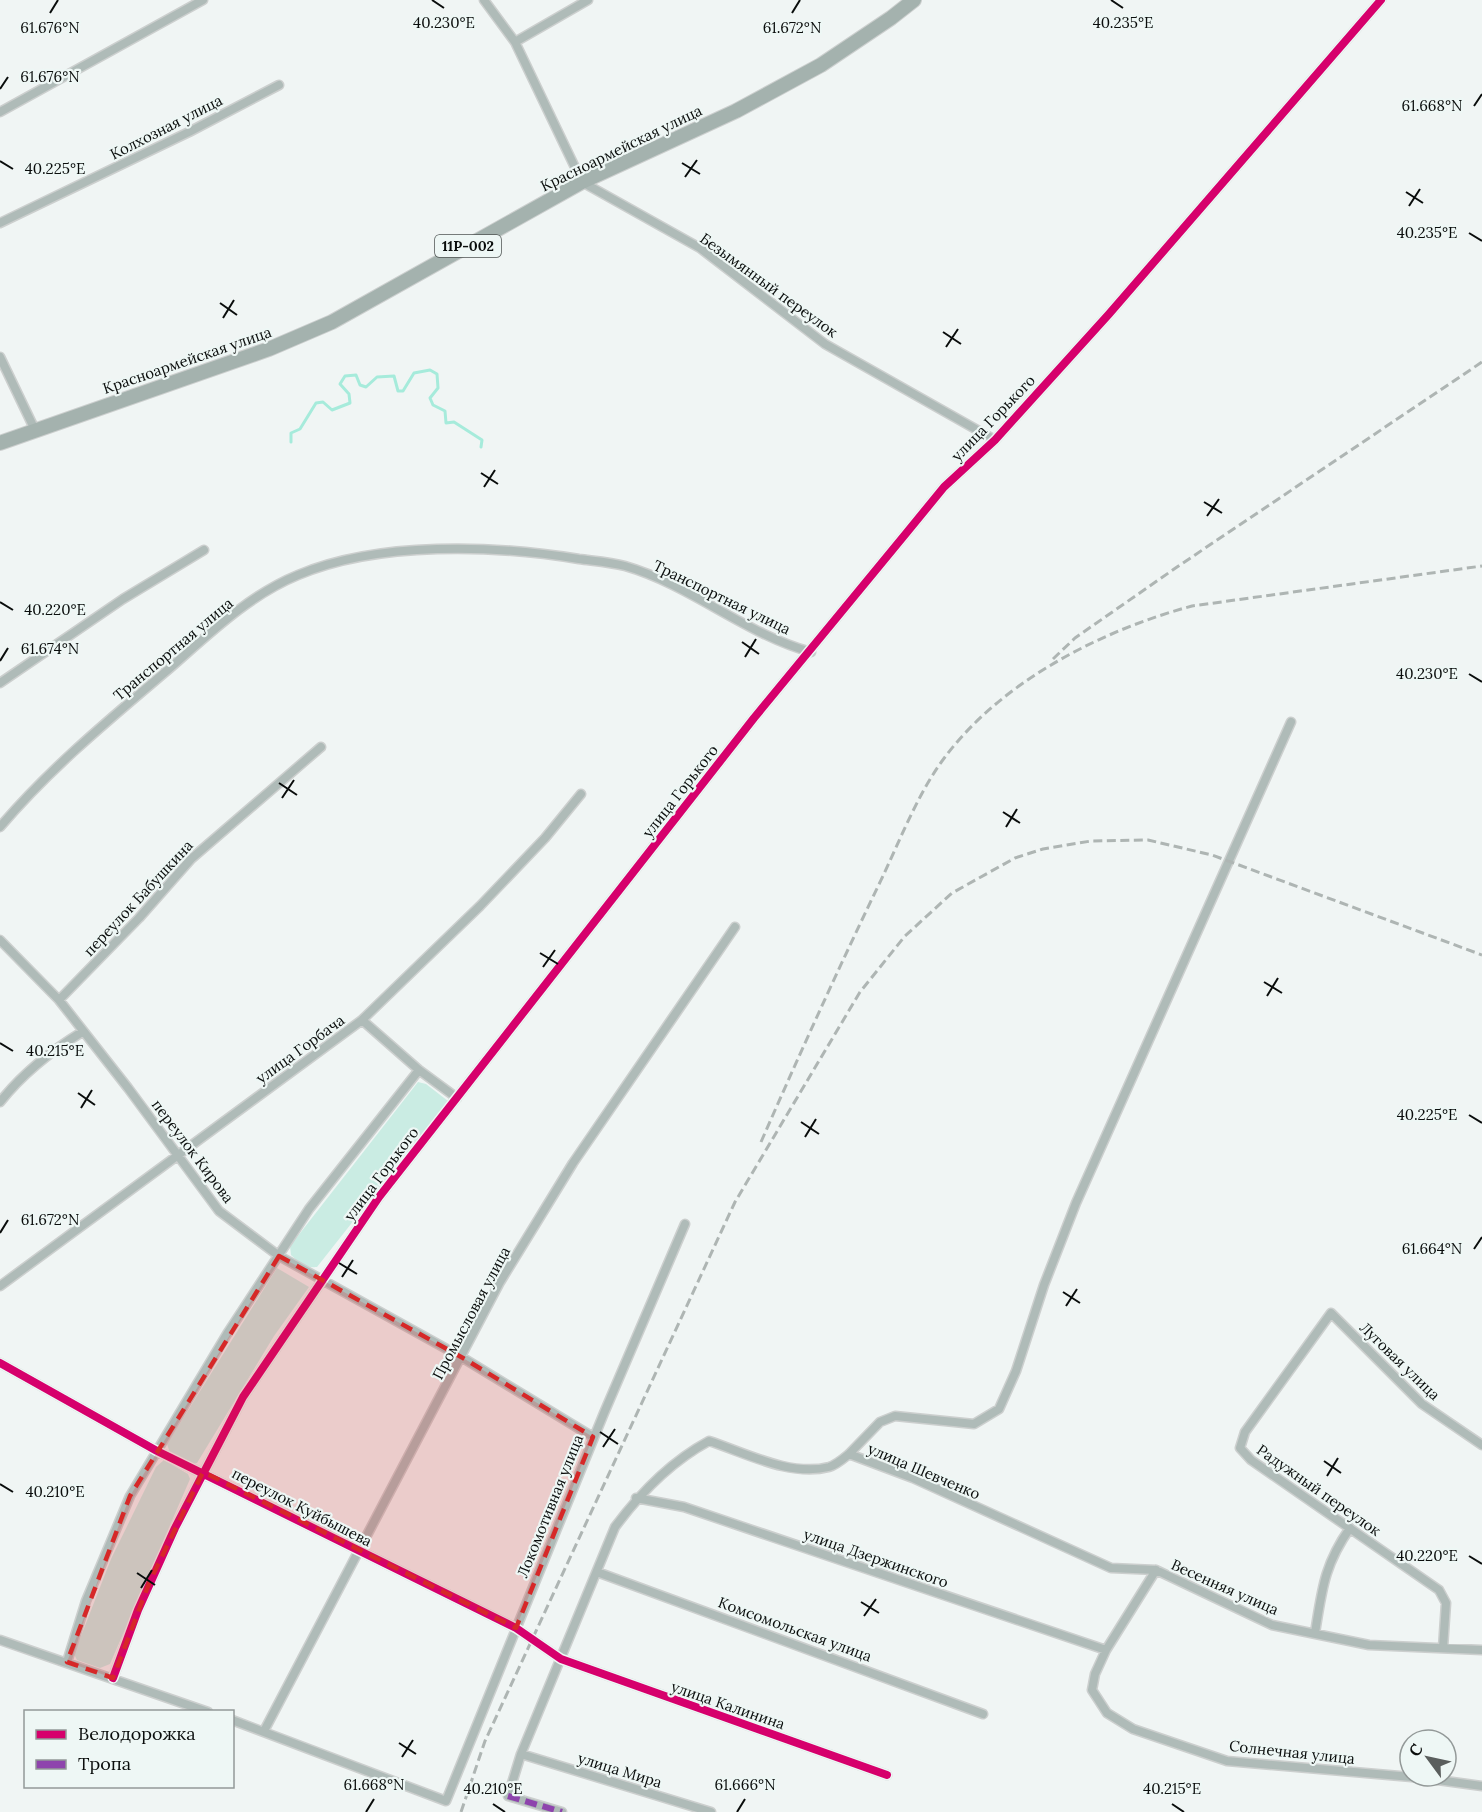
<svg xmlns="http://www.w3.org/2000/svg" width="1482" height="1812" viewBox="0 0 1482 1812" font-family="Lora,serif">
<style>
.green{fill:#caece3}
.lines{fill:none;stroke-linecap:round;stroke-linejoin:round}
.stream{stroke:#a6ebdb;stroke-width:3}
.street-casing{stroke:#cccfce;stroke-width:11}
.primary-casing{stroke:#cccfce;stroke-width:16}
.street{stroke:#afbbb8;stroke-width:8}
.primary{stroke:#a4b2ae;stroke-width:14}
.rail{stroke:#aeb5b3;stroke-width:3;stroke-dasharray:9 4.5;stroke-linecap:butt}
.quiet{stroke:#8e44ad;stroke-width:6;stroke-dasharray:12 6;stroke-linecap:butt}
.cycleway-casing{stroke:#eef7f5;stroke-width:11}
.cycleway{stroke:#d6006c;stroke-width:8}
.marked{fill:#d62828;fill-opacity:0.2;stroke:#d62828;stroke-width:4.5;stroke-dasharray:12 8;stroke-linejoin:round}
.ticks{fill:none;stroke:#0a0d0c;stroke-width:2}
.labels{text-anchor:middle;dominant-baseline:central;stroke-width:4.5;stroke-linejoin:round;paint-order:stroke}
.shield{fill:#eef7f5;stroke:#4e5352;stroke-width:1.5}
.shield-label{font-size:14px;font-weight:bold;fill:#0a0d0c}
.street-label{font-size:15px;fill:#0a0d0c;stroke:#eef7f5}
.ticks-label{font-size:15px;text-anchor:middle;fill:#0a0d0c;stroke:#eef7f5;stroke-width:4.5;stroke-linejoin:round;paint-order:stroke}
</style>
<rect width="100%" height="100%" fill="#f0f5f4"/>
<!-- green -->
<path class="green" d="M 418,1082 L 426,1084 L 448,1101 L 317,1267 C 305,1268 299,1263 291,1255 L 290,1246 Z
M 277,1268 L 309,1287 L 274,1336 L 197,1463 L 192,1464 L 170,1453 L 167,1444 Z
M 164,1460 L 188,1474 L 190,1479 L 110,1664 L 100,1668 L 77,1660 L 74,1654 L 111,1559 L 156,1467 Z"/>
<g class="lines">
<!-- stream -->
<path class="stream" d="M 291,442 L 291,433 L 300,429 L 316,403 L 323,402 L 332,410 L 350,403 L 349,394 L 340,384 L 345,376 L 356,375 L 360,385 L 366,387 L 377,377 L 394,376 L 398,391 L 403,391 L 414,373 L 430,370 L 437,374 L 438,388 L 430,398 L 433,405 L 445,411 L 446,423 L 454,422 L 482,440 L 481,447"/>
<!-- street casing -->
<g class="street-casing">
<path id="street" d="M 484,0 L 515,42 L 582,182 L 700,248 L 825,344 L 995,440
M 515,42 L 588,0
M 0,112 L 203,0
M 0,223 L 189,132 L 279,85
M 0,357 L 35,430
M 0,683 L 123,599 L 204,550
M 0,827 C 50,768 111,718 170,668 C 209,634 249,595 298,575 C 378,541 495,545 579,559 C 594,561 610,562 625,566 C 691,585 745,634 811,652
M 0,940 L 59,1000 L 128,1088 L 219,1211 L 279,1256 L 463,1358 L 593,1437
M 59,1000 L 139,918 L 191,859 L 321,747
M 362,1020 L 419,1070 L 457,1098
M 0,1102 C 23,1073 51,1051 82,1032
M 0,1286 L 362,1020 L 480,906 L 545,838 L 581,794
M 0,1363 L 157,1451 L 516,1628 L 561,1659 L 887,1775
M 849,1454 L 880,1422 L 895,1416 L 974,1424 L 999,1409 L 1016,1371 L 1044,1285 L 1076,1203 L 1291,722
M 636,1498 L 684,1507 L 1106,1650
M 597,1572 L 983,1714
M 1315,1633 C 1322,1590 1324,1565 1350,1528
M 0,1640 L 208,1712
M 1443,1648 L 1446,1603 L 1439,1590 L 1251,1460 L 1240,1448 L 1245,1432 L 1331,1313 L 1422,1404 L 1482,1445
M 1482,1650 L 1369,1645 L 1272,1625 L 1156,1570 L 1106,1650 L 1095,1674 L 1092,1690 L 1107,1713 L 1133,1729 L 1227,1761 L 1423,1778 L 1482,1786
M 67,1662 L 86,1601 L 130,1496 L 227,1334 L 309,1209 L 419,1070
M 113,1678 L 138,1610 L 175,1528 L 243,1397 L 379,1197 L 754,718 L 908,531 L 944,487 L 995,440 L 1109,314 L 1381,0
M 232,1720 L 446,1801 L 604,1413 L 685,1224
M 264,1731 L 500,1282 L 573,1163 L 735,927
M 521,1754 L 711,1812
M 562,1812 L 508,1796 L 521,1754 L 615,1527 C 641,1492 670,1462 709,1441 C 746,1453 790,1477 829,1467 C 836,1465 843,1459 849,1454 L 913,1478 L 1111,1568 L 1156,1570"/>
</g>
<!-- primary casing -->
<g class="primary-casing">
<path id="primary" d="M 0,443 L 269,349 L 332,322 L 582,182 L 736,111 L 821,65 L 891,18 L 914,0"/>
</g>
<!-- street -->
<use href="#street" class="street"/>
<!-- primary -->
<use href="#primary" class="primary"/>
<!-- rail -->
<path class="rail" d="M 1053,659 L 1075,638 L 1177,567 L 1482,362
M 761,1142 C 800,1053 840,965 882,878 C 901,838 918,793 945,757 C 1002,681 1102,630 1192,606 L 1482,566
M 461,1812 L 485,1741 L 735,1202 L 860,992 L 905,936 L 952,893 L 1015,858 L 1043,849 L 1091,841 L 1148,840 L 1212,855 L 1482,955"/>
<!-- quiet -->
<path class="quiet" d="M 508,1796 L 562,1812"/>
<!-- cycleway casing -->
<g class="cycleway-casing">
<path id="cycleway" d="M 0,1363 L 157,1451 L 516,1628 L 561,1659 L 887,1775
M 113,1678 L 138,1610 L 175,1528 L 243,1397 L 379,1197 L 754,718 L 908,531 L 944,487 L 995,440 L 1109,314 L 1381,0"/>
</g>
<!-- cycleway -->
<use href="#cycleway" class="cycleway"/>
</g>
<!-- marked area -->
<path class="marked" d="M 279,1256 L 463,1358 L 593,1437 L 516,1628 L 203,1472 L 150,1581 L 113,1678 L 67,1662 L 130,1496 Z"/>
<!-- ticks -->
<path class="ticks" d="M 432,0 L 444,8M 1111,0 L 1123,8M 50,13 L 58,0M 792,13 L 800,0M 0,89 L 8,77M 1474,106 L 1482,94M 0,161 L 13,169M 682,163 L 700,174M 685,177 L 697,160M 1406,192 L 1423,203M 1409,206 L 1420,189M 1469,233 L 1482,241M 220,303 L 237,315M 223,318 L 234,300M 943,332 L 961,344M 946,347 L 958,329M 481,473 L 498,484M 484,487 L 495,470M 1204,502 L 1222,513M 1207,516 L 1219,499M 0,602 L 13,610M 742,642 L 759,654M 745,657 L 756,639M 0,661 L 8,648M 1469,674 L 1482,682M 279,783 L 297,795M 282,798 L 294,780M 1003,812 L 1020,823M 1006,827 L 1017,809M 540,953 L 558,964M 543,967 L 555,950M 1264,982 L 1282,993M 1267,996 L 1278,978M 0,1043 L 13,1051M 78,1093 L 95,1105M 81,1108 L 92,1090M 1469,1115 L 1482,1123M 801,1122 L 819,1134M 805,1137 L 816,1119M 0,1233 L 8,1220M 1474,1249 L 1482,1237M 339,1263 L 357,1274M 342,1277 L 353,1260M 1063,1292 L 1080,1303M 1066,1306 L 1077,1289M 600,1432 L 618,1444M 603,1447 L 615,1429M 1324,1461 L 1341,1473M 1327,1476 L 1338,1458M 0,1484 L 13,1492M 1469,1556 L 1482,1564M 137,1573 L 155,1585M 141,1588 L 152,1570M 861,1602 L 879,1613M 864,1616 L 876,1599M 399,1743 L 416,1754M 402,1757 L 413,1740M 493,1804 L 505,1812M 1172,1804 L 1184,1812M 366,1812 L 374,1799M 737,1812 L 745,1799"/>
<g class="labels">
<!-- shield labels -->
<rect class="shield" x="435" y="235" width="66" height="22" rx="4.5"/>
<g class="shield-label">
<text x="468" y="246">11Р-002</text>
</g>
<!-- street labels -->
<g class="street-label">
<text transform="translate(166 127) rotate(-27)">Колхозная улица</text>
<text transform="translate(621 148) rotate(-26)">Красноармейская улица</text>
<text transform="translate(769 285) rotate(36)">Безымянный переулок</text>
<text transform="translate(187 360) rotate(-19)">Красноармейская улица</text>
<text transform="translate(993 418) rotate(-46)">улица Горького</text>
<text transform="translate(722 597) rotate(26)">Транспортная улица</text>
<text transform="translate(173 649) rotate(-40)">Транспортная улица</text>
<text transform="translate(680 791) rotate(-52)">улица Горького</text>
<text transform="translate(138 898) rotate(-47)">переулок Бабушкина</text>
<text transform="translate(300 1049) rotate(-36)">улица Горбача</text>
<text transform="translate(193 1151) rotate(53)">переулок Кирова</text>
<text transform="translate(381 1174) rotate(-53)">улица Горького</text>
<text transform="translate(471 1313) rotate(-62)">Промысловая улица</text>
<text transform="translate(1400 1361) rotate(44)">Луговая улица</text>
<text transform="translate(924 1471) rotate(23)">улица Шевченко</text>
<text transform="translate(1319 1490) rotate(35)">Радужный переулок</text>
<text transform="translate(550 1506) rotate(-68)">Локомотивная улица</text>
<text transform="translate(302 1507) rotate(27)">переулок Куйбышева</text>
<text transform="translate(876 1558) rotate(19)">улица Дзержинского</text>
<text transform="translate(1225 1587) rotate(24)">Весенняя улица</text>
<text transform="translate(795 1629) rotate(20)">Комсомольская улица</text>
<text transform="translate(728 1705) rotate(19)">улица Калинина</text>
<text transform="translate(1292 1752) rotate(6)">Солнечная улица</text>
<text transform="translate(620 1770) rotate(17)">улица Мира</text>
</g>
</g>
<g class="ticks-label">
<text x="1123" y="28">40.235°E</text>
<text x="444" y="28">40.230°E</text>
<text x="50" y="33">61.676°N</text>
<text x="792" y="33">61.672°N</text>
<text x="50" y="82">61.676°N</text>
<text x="1432" y="111">61.668°N</text>
<text x="55" y="174">40.225°E</text>
<text x="1427" y="238">40.235°E</text>
<text x="55" y="615">40.220°E</text>
<text x="50" y="654">61.674°N</text>
<text x="1427" y="679">40.230°E</text>
<text x="55" y="1056">40.215°E</text>
<text x="1427" y="1120">40.225°E</text>
<text x="50" y="1225">61.672°N</text>
<text x="1432" y="1254">61.664°N</text>
<text x="55" y="1497">40.210°E</text>
<text x="1427" y="1561">40.220°E</text>
<text x="374" y="1790">61.668°N</text>
<text x="745" y="1790">61.666°N</text>
<text x="493" y="1794">40.210°E</text>
<text x="1172" y="1794">40.215°E</text>
</g>
<!-- legend -->
<rect x="24" y="1710" width="210" height="78" fill="#eef7f5" stroke="#939998" stroke-width="1.5"/>
<rect x="36" y="1730" width="30" height="9" fill="#d6006c" stroke="#939998" stroke-width="1.5"/>
<text x="78" y="1740" font-size="18" fill="#0a0d0c">Велодорожка</text>
<rect x="36" y="1760" width="30" height="9" fill="#8e44ad" stroke="#939998" stroke-width="1.5"/>
<text x="78" y="1770" font-size="18" fill="#0a0d0c">Тропа</text>
<!-- north arrow -->
<g transform="translate(1428 1758) rotate(303)"><circle r="28" fill="#eef7f5" stroke="#939998" stroke-width="1.5"/>
<path d="M0-4.5L10 22L0 15L-10 22Z" fill="#5a5e5d"/>
<text y="-9" font-size="16" font-weight="bold" text-anchor="middle" fill="#0a0d0c">С</text>
</g>
</svg>
